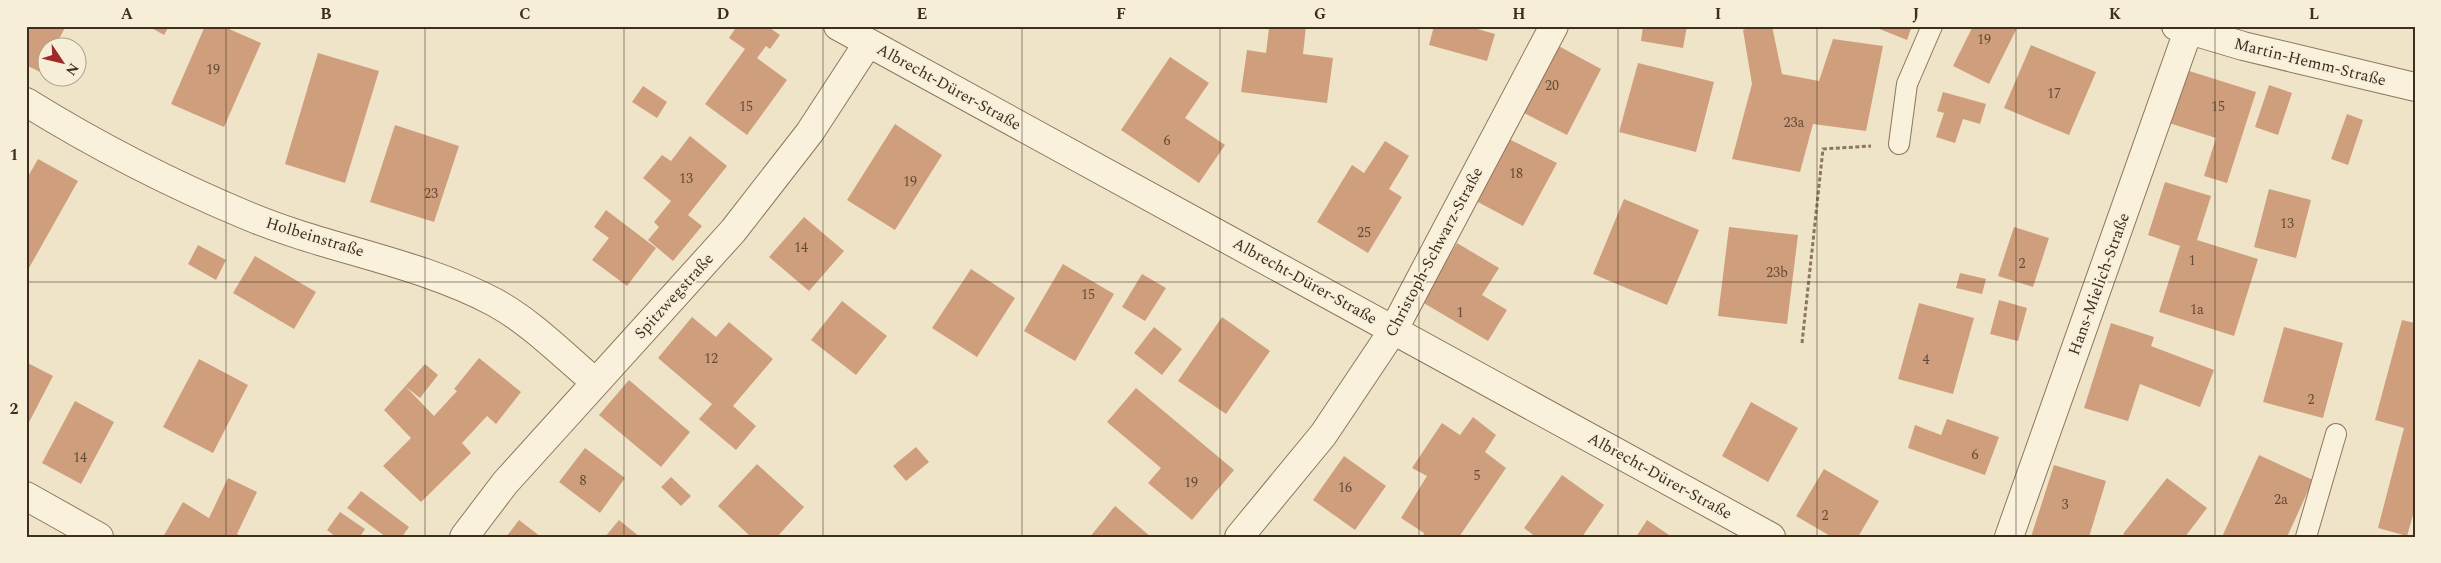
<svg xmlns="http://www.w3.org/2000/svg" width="2441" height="563" viewBox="0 0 2441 563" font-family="Spectral,serif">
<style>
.building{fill:#cf9f7d}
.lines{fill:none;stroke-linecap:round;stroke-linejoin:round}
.service-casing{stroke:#8d765c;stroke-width:22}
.minor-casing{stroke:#8d765c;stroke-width:30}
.path{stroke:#8d765c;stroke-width:3;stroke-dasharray:4 2.5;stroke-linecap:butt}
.service{stroke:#faf1dc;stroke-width:20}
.minor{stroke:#faf1dc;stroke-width:28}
.grid{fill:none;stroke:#3d2e20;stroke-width:1;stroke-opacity:0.55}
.labels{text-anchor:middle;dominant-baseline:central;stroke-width:4;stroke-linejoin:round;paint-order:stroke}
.number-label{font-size:14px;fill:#624a37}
.street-label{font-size:16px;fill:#3d2e20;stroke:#f7eed8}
.neatline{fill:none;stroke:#3d2e20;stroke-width:2}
.grid-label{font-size:16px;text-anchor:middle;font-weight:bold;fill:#3d2e20}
</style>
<rect width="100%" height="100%" fill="#f0e4c8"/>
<!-- building -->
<path class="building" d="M 26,26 L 66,26 L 54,48 L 48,48 L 48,59 L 40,72 L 26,65 Z
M 148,26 L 169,26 L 164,35 Z
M 205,26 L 222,26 L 261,43 L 224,127 L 171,104 Z
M 737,26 L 767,26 L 780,35 L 770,49 L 766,46 L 757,58 L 787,80 L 747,135 L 705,104 L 745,49 L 729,38 Z
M 1263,26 L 1306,26 L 1303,54 L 1333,58 L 1327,103 L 1241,92 L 1247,50 L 1266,53 L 1269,28 Z
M 1434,26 L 1467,26 L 1495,34 L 1487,61 L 1429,45 Z
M 1643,26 L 1687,26 L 1683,48 L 1641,41 Z
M 1753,26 L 1772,26 L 1782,74 L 1819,81 L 1833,39 L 1883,46 L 1866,131 L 1813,124 L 1800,172 L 1732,159 L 1752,84 L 1743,30 Z
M 1872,26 L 1912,26 L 1907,40 Z
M 1973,26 L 2018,26 L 1989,84 L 1953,66 Z
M 1555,44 L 1601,69 L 1567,135 L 1520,111 Z
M 2031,45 L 2096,72 L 2069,135 L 2004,108 Z
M 318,53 L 379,71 L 345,183 L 285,164 Z
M 1170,57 L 1209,83 L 1185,118 L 1225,145 L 1199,183 L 1121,130 Z
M 1638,63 L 1714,82 L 1696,152 L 1619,132 Z
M 2186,70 L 2256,92 L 2227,183 L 2204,176 L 2216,138 L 2169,123 Z
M 2269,85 L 2292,93 L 2278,135 L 2255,127 Z
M 643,86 L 667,102 L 657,118 L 632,102 Z
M 1943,92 L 1986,104 L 1980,124 L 1963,119 L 1955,143 L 1936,137 L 1944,113 L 1937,111 Z
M 2347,114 L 2363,120 L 2348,165 L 2331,159 Z
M 895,124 L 942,155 L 895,230 L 847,200 Z
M 395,125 L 459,146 L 434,222 L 370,202 Z
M 690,136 L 727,166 L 688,215 L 702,226 L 673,261 L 648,240 L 659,227 L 654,222 L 671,201 L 643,178 L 662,155 L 671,161 Z
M 1509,139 L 1557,163 L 1523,226 L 1476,201 Z
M 1385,141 L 1409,156 L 1389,189 L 1402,197 L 1368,253 L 1317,222 L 1352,165 L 1364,173 Z
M 38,159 L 78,181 L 29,268 L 26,267 L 26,180 Z
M 2165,182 L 2211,196 L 2197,240 L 2258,259 L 2234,336 L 2159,312 L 2180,246 L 2148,235 Z
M 2269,189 L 2311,200 L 2296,258 L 2254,247 Z
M 1624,199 L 1699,230 L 1667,305 L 1593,274 Z
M 606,210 L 656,248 L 627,286 L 592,260 L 609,238 L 594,227 Z
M 804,217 L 844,251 L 809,291 L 769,257 Z
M 1729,227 L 1798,235 L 1787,324 L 1718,316 Z
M 2014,227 L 2049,238 L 2033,287 L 1998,276 Z
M 1457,243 L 1499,268 L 1482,295 L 1507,310 L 1488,341 L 1422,302 Z
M 198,245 L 226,260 L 216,280 L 188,264 Z
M 255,256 L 316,292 L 294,329 L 233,293 Z
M 1063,264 L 1114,294 L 1075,361 L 1024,331 Z
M 971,269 L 1015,298 L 977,357 L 932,328 Z
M 1960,273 L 1986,279 L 1982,294 L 1956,288 Z
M 1142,274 L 1166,288 L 1145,321 L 1122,307 Z
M 1999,300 L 2027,308 L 2018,341 L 1990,334 Z
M 842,301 L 887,336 L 856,375 L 811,340 Z
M 1919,303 L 1974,318 L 1953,394 L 1898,379 Z
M 692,317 L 716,337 L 729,322 L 773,359 L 733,406 L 756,426 L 736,450 L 699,419 L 712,404 L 658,358 Z
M 1222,317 L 1270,351 L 1226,414 L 1178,381 Z
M 2402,320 L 2415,323 L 2415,508 L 2407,536 L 2378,528 L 2404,428 L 2375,420 Z
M 2111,323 L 2154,337 L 2151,346 L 2214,370 L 2200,407 L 2140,384 L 2128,421 L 2084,408 Z
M 1154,327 L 1182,349 L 1162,375 L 1134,353 Z
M 2284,327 L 2343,343 L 2323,418 L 2263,402 Z
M 479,358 L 521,392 L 496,424 L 487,416 L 462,443 L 471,453 L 421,502 L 383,466 L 411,438 L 384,410 L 425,364 L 438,375 L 420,398 L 406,387 L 434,416 L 457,391 L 454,389 Z
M 199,359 L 248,385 L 213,453 L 163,427 Z
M 26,362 L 53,376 L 26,428 Z
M 629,380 L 690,432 L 661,467 L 599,415 Z
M 1136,388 L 1234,470 L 1192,520 L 1148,483 L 1161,468 L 1107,422 Z
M 75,401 L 114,422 L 81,484 L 42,463 Z
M 1751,402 L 1798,428 L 1768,482 L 1722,456 Z
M 1473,417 L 1496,435 L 1485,452 L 1506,468 L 1459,537 L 1423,537 L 1424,533 L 1401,518 L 1427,476 L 1412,468 L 1442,423 L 1460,435 Z
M 1947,419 L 1999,437 L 1985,475 L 1908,448 L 1915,425 L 1941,435 Z
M 916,447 L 929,462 L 906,481 L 893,466 Z
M 585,448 L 625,478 L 600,513 L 559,482 Z
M 2259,455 L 2313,480 L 2287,537 L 2222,537 Z
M 1344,456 L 1386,486 L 1355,530 L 1313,500 Z
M 757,464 L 804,507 L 777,537 L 751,537 L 718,506 Z
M 2054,465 L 2106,481 L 2089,537 L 2031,537 Z
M 1824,469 L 1879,501 L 1858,537 L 1832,537 L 1796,516 Z
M 1562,475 L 1604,505 L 1582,537 L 1536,537 L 1524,528 Z
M 671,477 L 691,496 L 681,506 L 661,487 Z
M 228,478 L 257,492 L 237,534 L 242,537 L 163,537 L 183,502 L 209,518 Z
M 2167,478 L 2207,508 L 2185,537 L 2127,537 L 2123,534 Z
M 361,491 L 409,527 L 402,537 L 386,537 L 347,508 Z
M 1115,506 L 1151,537 L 1090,537 Z
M 340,512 L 365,529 L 360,537 L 336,537 L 327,530 Z
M 519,520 L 541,537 L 506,537 Z
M 619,520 L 640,537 L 605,537 Z
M 1647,520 L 1672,537 L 1636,537 Z"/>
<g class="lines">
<!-- service casing -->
<g class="service-casing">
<path id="service" d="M 1899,144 L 1907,84 L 1932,26
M 2306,537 L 2336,434"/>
</g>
<!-- minor casing -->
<g class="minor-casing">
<path id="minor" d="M 838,26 L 1771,537
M 2176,26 L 2243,46 L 2415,87
M 26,102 C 97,146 171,184 248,216 C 329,250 416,261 494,302 C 531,322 563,355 595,382
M 26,496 L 99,537
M 464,537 L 505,483 L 733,231 L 810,132 L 868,43
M 1239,537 L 1323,435 L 1394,329 L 1554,26
M 2009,537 L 2188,31"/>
</g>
<!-- path -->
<path class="path" d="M 1802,343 L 1823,149 L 1871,146"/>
<!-- service -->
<use href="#service" class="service"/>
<!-- minor -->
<use href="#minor" class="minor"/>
</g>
<!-- grid -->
<path class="grid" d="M 226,26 L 226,537M 425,26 L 425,537M 624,26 L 624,537M 823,26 L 823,537M 1022,26 L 1022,537M 1220,26 L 1220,537M 1419,26 L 1419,537M 1618,26 L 1618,537M 1817,26 L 1817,537M 2016,26 L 2016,537M 2215,26 L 2215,537M 26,282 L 2415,282"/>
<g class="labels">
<!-- number labels -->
<g class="number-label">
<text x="1984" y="39">19</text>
<text x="213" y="69">19</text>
<text x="1552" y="85">20</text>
<text x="2054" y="93">17</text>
<text x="746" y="106">15</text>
<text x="2218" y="106">15</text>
<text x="1794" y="122">23a</text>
<text x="1167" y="140">6</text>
<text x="1516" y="173">18</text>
<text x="686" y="178">13</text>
<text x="910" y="181">19</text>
<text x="431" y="193">23</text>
<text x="2287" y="223">13</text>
<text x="1364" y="232">25</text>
<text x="801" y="247">14</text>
<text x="2192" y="260">1</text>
<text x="2022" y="263">2</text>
<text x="1777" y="272">23b</text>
<text x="1088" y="294">15</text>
<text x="2197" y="309">1a</text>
<text x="1460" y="312">1</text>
<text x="711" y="358">12</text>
<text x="1926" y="359">4</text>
<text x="2311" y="399">2</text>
<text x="1975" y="454">6</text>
<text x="80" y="457">14</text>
<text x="1477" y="475">5</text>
<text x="583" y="480">8</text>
<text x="1191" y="482">19</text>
<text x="1345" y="487">16</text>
<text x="2281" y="499">2a</text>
<text x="2065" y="504">3</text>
<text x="1825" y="515">2</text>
</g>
<!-- street labels -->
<g class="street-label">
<text transform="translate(2310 62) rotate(14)">Martin-Hemm-Straße</text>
<text transform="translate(949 87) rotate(29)">Albrecht-Dürer-Straße</text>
<text transform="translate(315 237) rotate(17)">Holbeinstraße</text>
<text transform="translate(1434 252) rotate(-62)">Christoph-Schwarz-Straße</text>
<text transform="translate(1305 281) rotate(29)">Albrecht-Dürer-Straße</text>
<text transform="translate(2099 284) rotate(-70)">Hans-Mielich-Straße</text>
<text transform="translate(674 296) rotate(-48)">Spitzwegstraße</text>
<text transform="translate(1660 476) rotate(29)">Albrecht-Dürer-Straße</text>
</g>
</g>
<!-- border -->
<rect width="2441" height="563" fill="none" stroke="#f7eed8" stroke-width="55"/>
<!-- north arrow -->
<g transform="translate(62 62) rotate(125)"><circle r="24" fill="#f7eed8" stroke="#ada18e"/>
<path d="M0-4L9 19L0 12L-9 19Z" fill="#9e2a2b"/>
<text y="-8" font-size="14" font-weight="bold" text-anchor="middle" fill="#3d2e20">N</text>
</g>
<rect x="28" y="28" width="2386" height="508" class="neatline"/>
<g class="grid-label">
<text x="127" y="19">A</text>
<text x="326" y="19">B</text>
<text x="525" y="19">C</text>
<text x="723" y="19">D</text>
<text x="922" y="19">E</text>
<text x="1121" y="19">F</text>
<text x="1320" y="19">G</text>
<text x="1519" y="19">H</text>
<text x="1718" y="19">I</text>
<text x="1916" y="19">J</text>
<text x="2115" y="19">K</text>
<text x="2314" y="19">L</text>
<text x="14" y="160">1</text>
<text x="14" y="414">2</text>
</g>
</svg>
